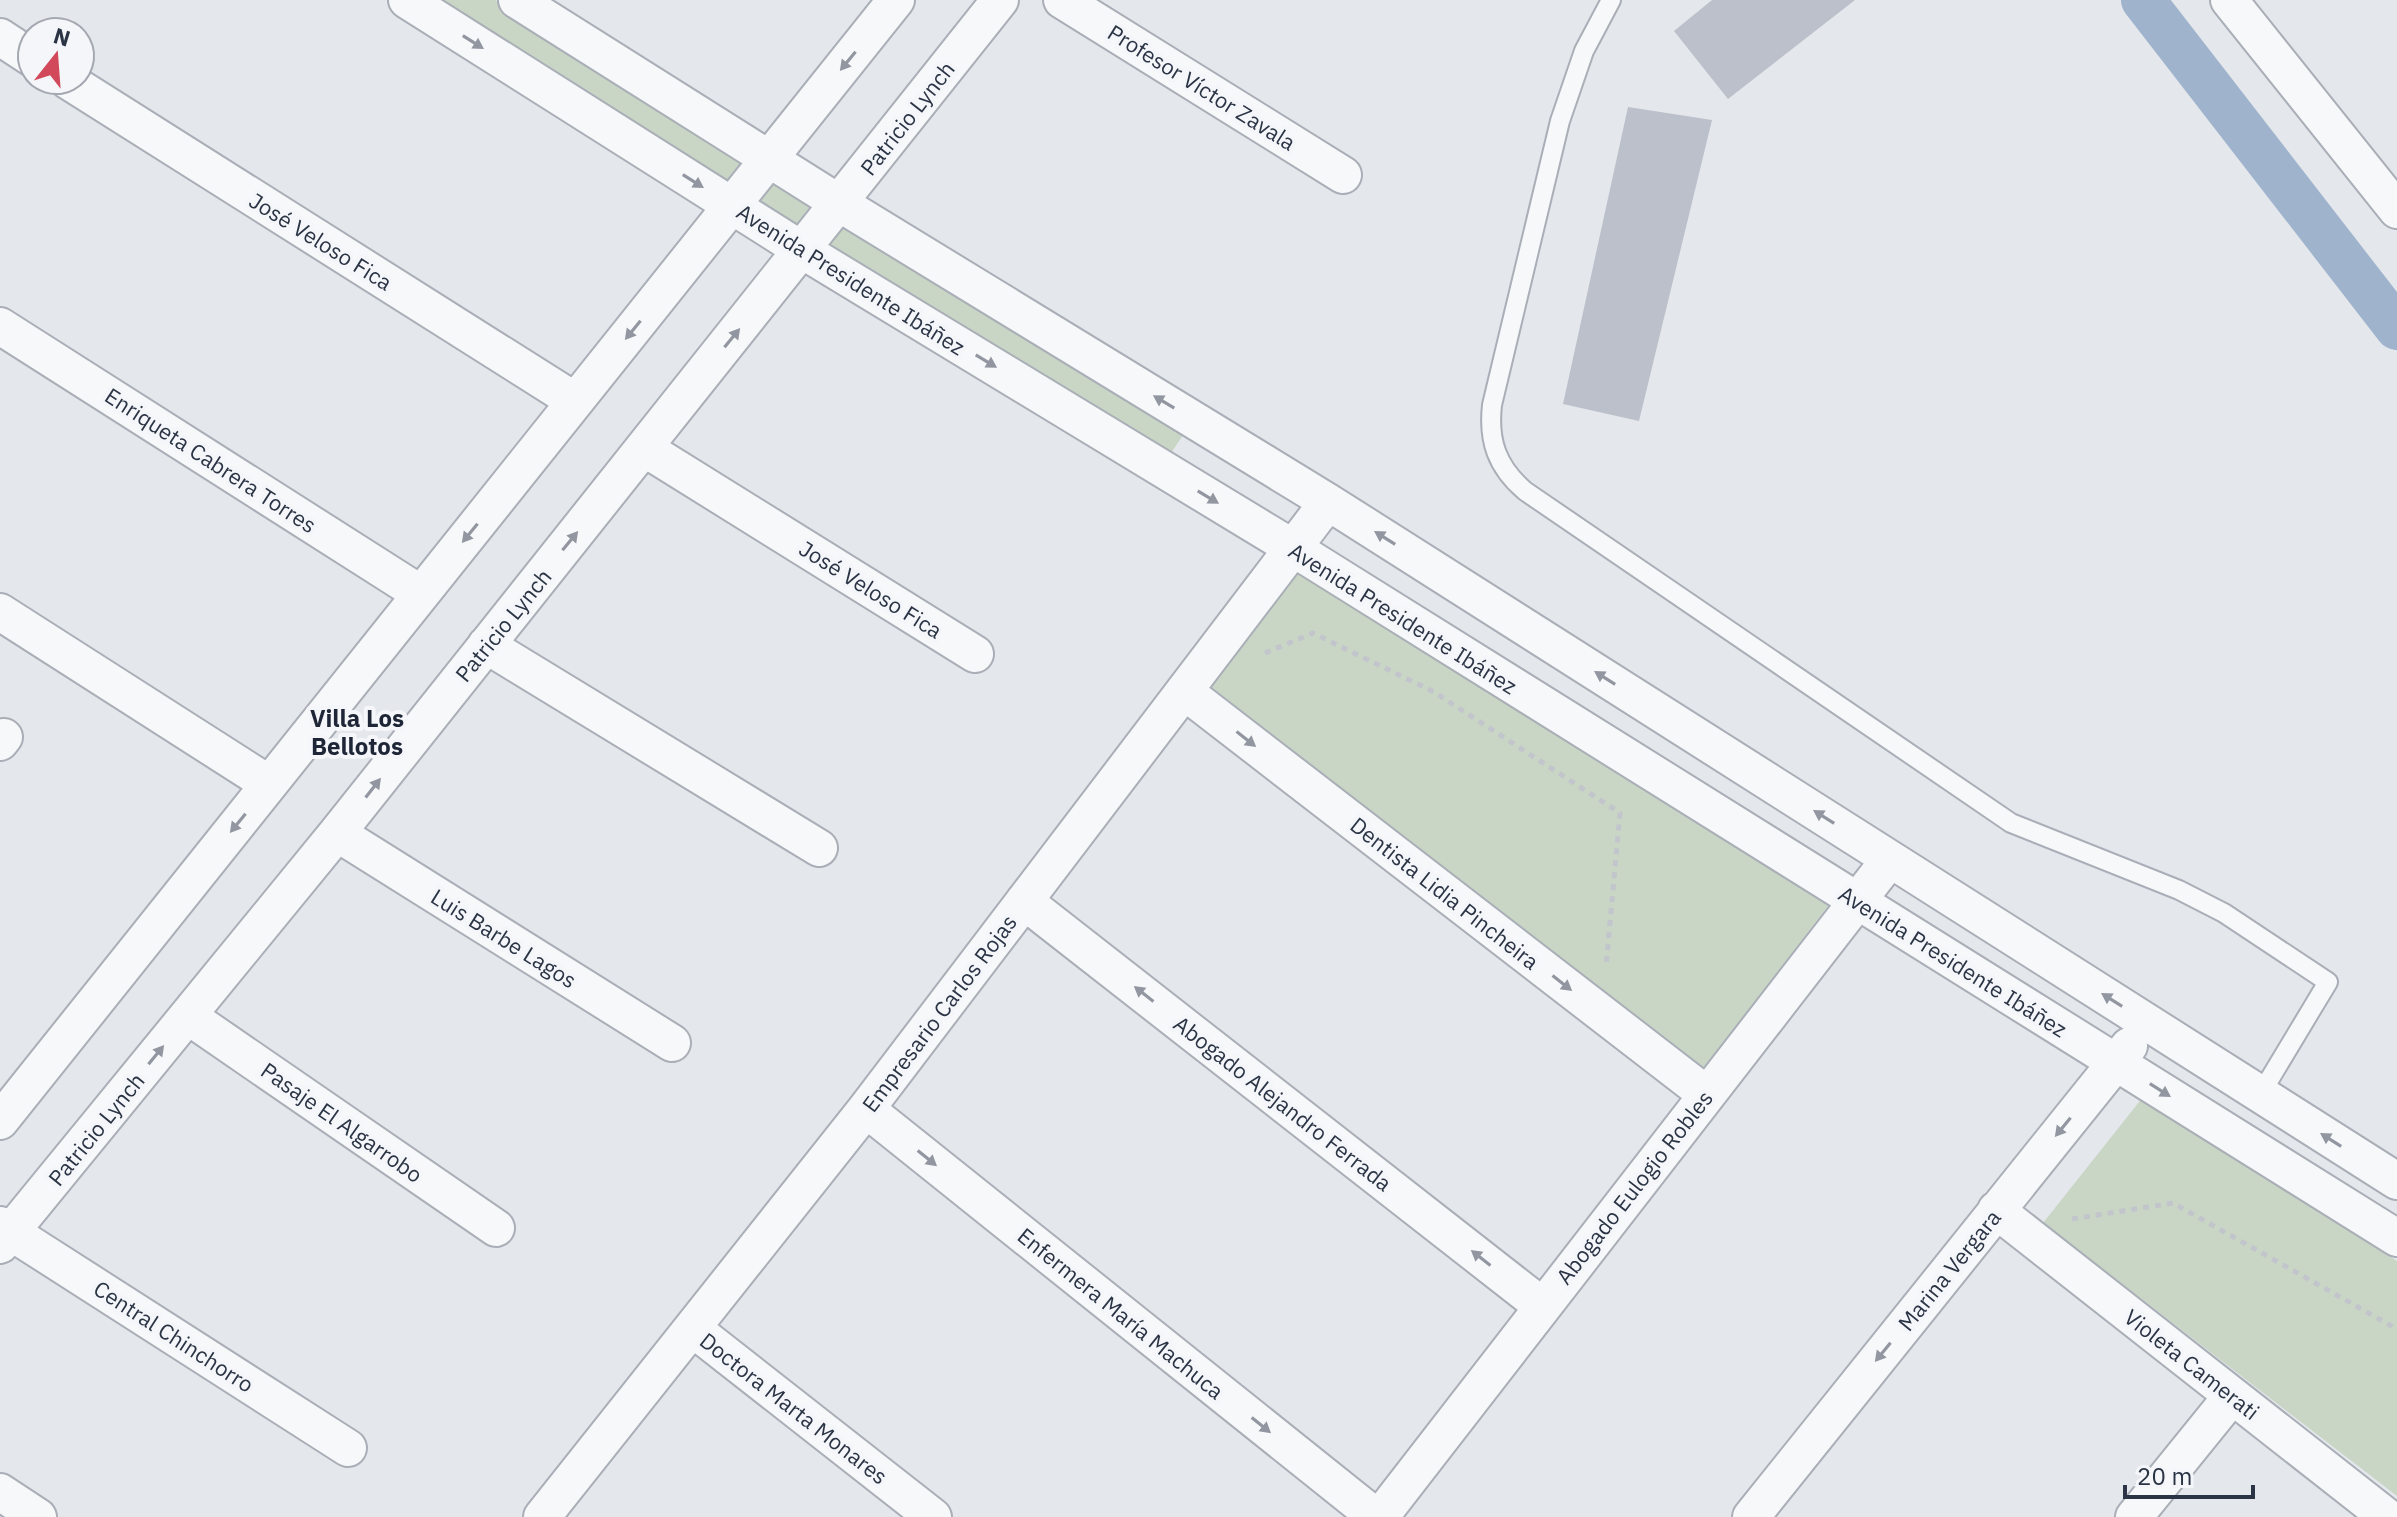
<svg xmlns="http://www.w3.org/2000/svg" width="2397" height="1517" viewBox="0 0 2397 1517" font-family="'IBM Plex Sans',sans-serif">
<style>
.green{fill:#c9d6c5}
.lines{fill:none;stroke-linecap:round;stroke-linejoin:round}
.canal{stroke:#9fb4cc;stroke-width:44}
.building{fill:#bbc0ca}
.lane-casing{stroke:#a9aeb7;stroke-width:22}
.street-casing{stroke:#a9aeb7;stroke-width:40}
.path{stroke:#c2c5cb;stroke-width:5;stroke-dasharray:6 6;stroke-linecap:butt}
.lane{stroke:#f7f8fa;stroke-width:18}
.street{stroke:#f7f8fa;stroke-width:36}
.oneway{fill:#9196a0}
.labels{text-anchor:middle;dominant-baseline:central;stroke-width:8;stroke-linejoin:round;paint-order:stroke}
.street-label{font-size:22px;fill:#2b3445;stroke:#f4f6f9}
.neighbourhood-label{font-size:24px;font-weight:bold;fill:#1d2536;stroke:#f4f6f9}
</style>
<rect width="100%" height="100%" fill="#e4e7ec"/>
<!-- green -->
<path class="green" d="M 410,0 L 495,0 L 1183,435 L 1160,470 Z
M 1298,569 L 1834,898 L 1703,1070 L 1205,687 Z
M 2143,1097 L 2397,1261 L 2397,1496 L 2043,1223 Z"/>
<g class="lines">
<!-- canal -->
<path class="canal" d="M 2143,0 L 2397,328"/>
</g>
<!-- building -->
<path class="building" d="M 1712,0 L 1855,0 L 1728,99 L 1674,31 Z
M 1628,107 L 1712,120 L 1639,421 L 1563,404 Z"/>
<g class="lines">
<!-- lane casing -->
<g class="lane-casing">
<path id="lane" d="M 1611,0 L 1584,51 L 1560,121 L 1492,405 C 1488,441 1497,467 1525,491 L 2011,823 L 2179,890 L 2224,913 L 2328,982 L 2260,1095"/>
</g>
<!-- street casing -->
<g class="street-casing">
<path id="street" d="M 407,0 L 802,250 L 1293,548 L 2397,1238
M 517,0 L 839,203 L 1328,502 L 2397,1181
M 1062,0 L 1343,175
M 2229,0 L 2397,210
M 0,37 L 32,58
M 67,80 L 575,401
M 0,326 L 421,594
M 644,448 L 975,654
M 0,612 L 269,784
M 486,645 L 819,848
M 1184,691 L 1706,1094
M 0,742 L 4,737
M 337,833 L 672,1043
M 1024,901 L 1542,1306
M 188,1016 L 496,1228
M 866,1109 L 1376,1517
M 0,1121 L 896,0
M 1996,1210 L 2387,1517
M 0,1225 L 348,1448
M 0,1245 L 337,833 L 1000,0
M 692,1328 L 933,1517
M 0,1492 L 38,1517
M 542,1517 L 866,1109 L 1328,502
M 1380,1517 L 1890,859
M 1751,1517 L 2129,1046
M 2134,1517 L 2232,1396"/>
</g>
<!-- path -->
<path class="path" d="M 1265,653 L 1313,633 L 1434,692 L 1620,813 L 1606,967
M 2072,1219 L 2173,1203 L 2397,1329"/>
<!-- lane -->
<use href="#lane" class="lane"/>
<!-- street -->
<use href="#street" class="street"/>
</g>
<!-- one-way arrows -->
<defs><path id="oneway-solid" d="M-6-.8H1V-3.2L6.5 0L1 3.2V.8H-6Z" transform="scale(2)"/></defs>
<g class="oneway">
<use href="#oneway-solid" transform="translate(473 42) rotate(32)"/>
<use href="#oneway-solid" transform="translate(848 61) rotate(129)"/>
<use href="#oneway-solid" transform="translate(693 181) rotate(32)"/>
<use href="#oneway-solid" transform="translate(633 330) rotate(129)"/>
<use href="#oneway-solid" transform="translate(732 338) rotate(-51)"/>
<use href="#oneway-solid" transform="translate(986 361) rotate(31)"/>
<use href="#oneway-solid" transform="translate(1164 402) rotate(-149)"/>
<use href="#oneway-solid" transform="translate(1208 497) rotate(31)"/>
<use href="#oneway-solid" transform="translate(470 533) rotate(129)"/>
<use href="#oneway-solid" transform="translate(1385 538) rotate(-148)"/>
<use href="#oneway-solid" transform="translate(570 541) rotate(-51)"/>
<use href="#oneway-solid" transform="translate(1605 678) rotate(-148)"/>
<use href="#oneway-solid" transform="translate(1246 739) rotate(38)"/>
<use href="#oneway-solid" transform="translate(373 788) rotate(-52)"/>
<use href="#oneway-solid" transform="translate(1824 817) rotate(-148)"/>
<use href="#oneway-solid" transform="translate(238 823) rotate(129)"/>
<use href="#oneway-solid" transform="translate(1562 983) rotate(38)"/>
<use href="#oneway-solid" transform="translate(1144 994) rotate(-142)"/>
<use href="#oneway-solid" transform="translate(2112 1000) rotate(-148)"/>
<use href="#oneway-solid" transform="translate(156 1055) rotate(-51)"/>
<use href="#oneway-solid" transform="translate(2160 1090) rotate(32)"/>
<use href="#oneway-solid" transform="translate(2063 1127) rotate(129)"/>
<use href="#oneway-solid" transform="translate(2331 1140) rotate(-148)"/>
<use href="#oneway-solid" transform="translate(927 1158) rotate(39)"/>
<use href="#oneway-solid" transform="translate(1481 1258) rotate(-142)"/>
<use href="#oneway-solid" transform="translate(1883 1352) rotate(129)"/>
<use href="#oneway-solid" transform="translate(1261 1425) rotate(39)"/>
</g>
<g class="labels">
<!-- street labels -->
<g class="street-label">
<text transform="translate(1202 87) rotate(32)">Profesor Víctor Zavala</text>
<text transform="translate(907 118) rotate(-52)">Patricio Lynch</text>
<text transform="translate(321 241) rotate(32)">José Veloso Fica</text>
<text transform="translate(851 279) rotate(32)">Avenida Presidente Ibáñez</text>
<text transform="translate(211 460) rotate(33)">Enriqueta Cabrera Torres</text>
<text transform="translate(871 589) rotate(32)">José Veloso Fica</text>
<text transform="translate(1403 618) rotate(32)">Avenida Presidente Ibáñez</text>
<text transform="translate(503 625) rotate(-51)">Patricio Lynch</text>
<text transform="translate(1445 893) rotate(38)">Dentista Lidia Pincheira</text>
<text transform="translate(504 938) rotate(32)">Luis Barbe Lagos</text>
<text transform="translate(1953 961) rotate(32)">Avenida Presidente Ibáñez</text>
<text transform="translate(939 1013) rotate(-53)">Empresario Carlos Rojas</text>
<text transform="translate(1283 1103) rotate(38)">Abogado Alejandro Ferrada</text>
<text transform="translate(342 1122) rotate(35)">Pasaje El Algarrobo</text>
<text transform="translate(96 1129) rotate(-51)">Patricio Lynch</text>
<text transform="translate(1634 1187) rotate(-52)">Abogado Eulogio Robles</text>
<text transform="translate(1949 1270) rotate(-51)">Marina Vergara</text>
<text transform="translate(1121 1313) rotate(39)">Enfermera María Machuca</text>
<text transform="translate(174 1336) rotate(33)">Central Chinchorro</text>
<text transform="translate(2192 1364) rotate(38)">Violeta Camerati</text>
<text transform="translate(794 1408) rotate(38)">Doctora Marta Monares</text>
</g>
<!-- neighbourhood labels -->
<g class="neighbourhood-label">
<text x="357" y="718">Villa Los<tspan x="357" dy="28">Bellotos</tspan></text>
</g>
</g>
<!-- north arrow -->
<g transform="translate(56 56) rotate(17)"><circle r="38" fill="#f4f6f9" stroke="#a4a8b1" stroke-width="2"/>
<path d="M0-6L14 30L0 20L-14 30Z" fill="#d1495b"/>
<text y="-12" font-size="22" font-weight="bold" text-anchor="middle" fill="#2b3445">N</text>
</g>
<!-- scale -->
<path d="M2125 1485v12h128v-12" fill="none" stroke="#2b3445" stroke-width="4"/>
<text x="2137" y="1485" font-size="24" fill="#2b3445" stroke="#f4f6f9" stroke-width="6" paint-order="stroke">20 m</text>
</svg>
